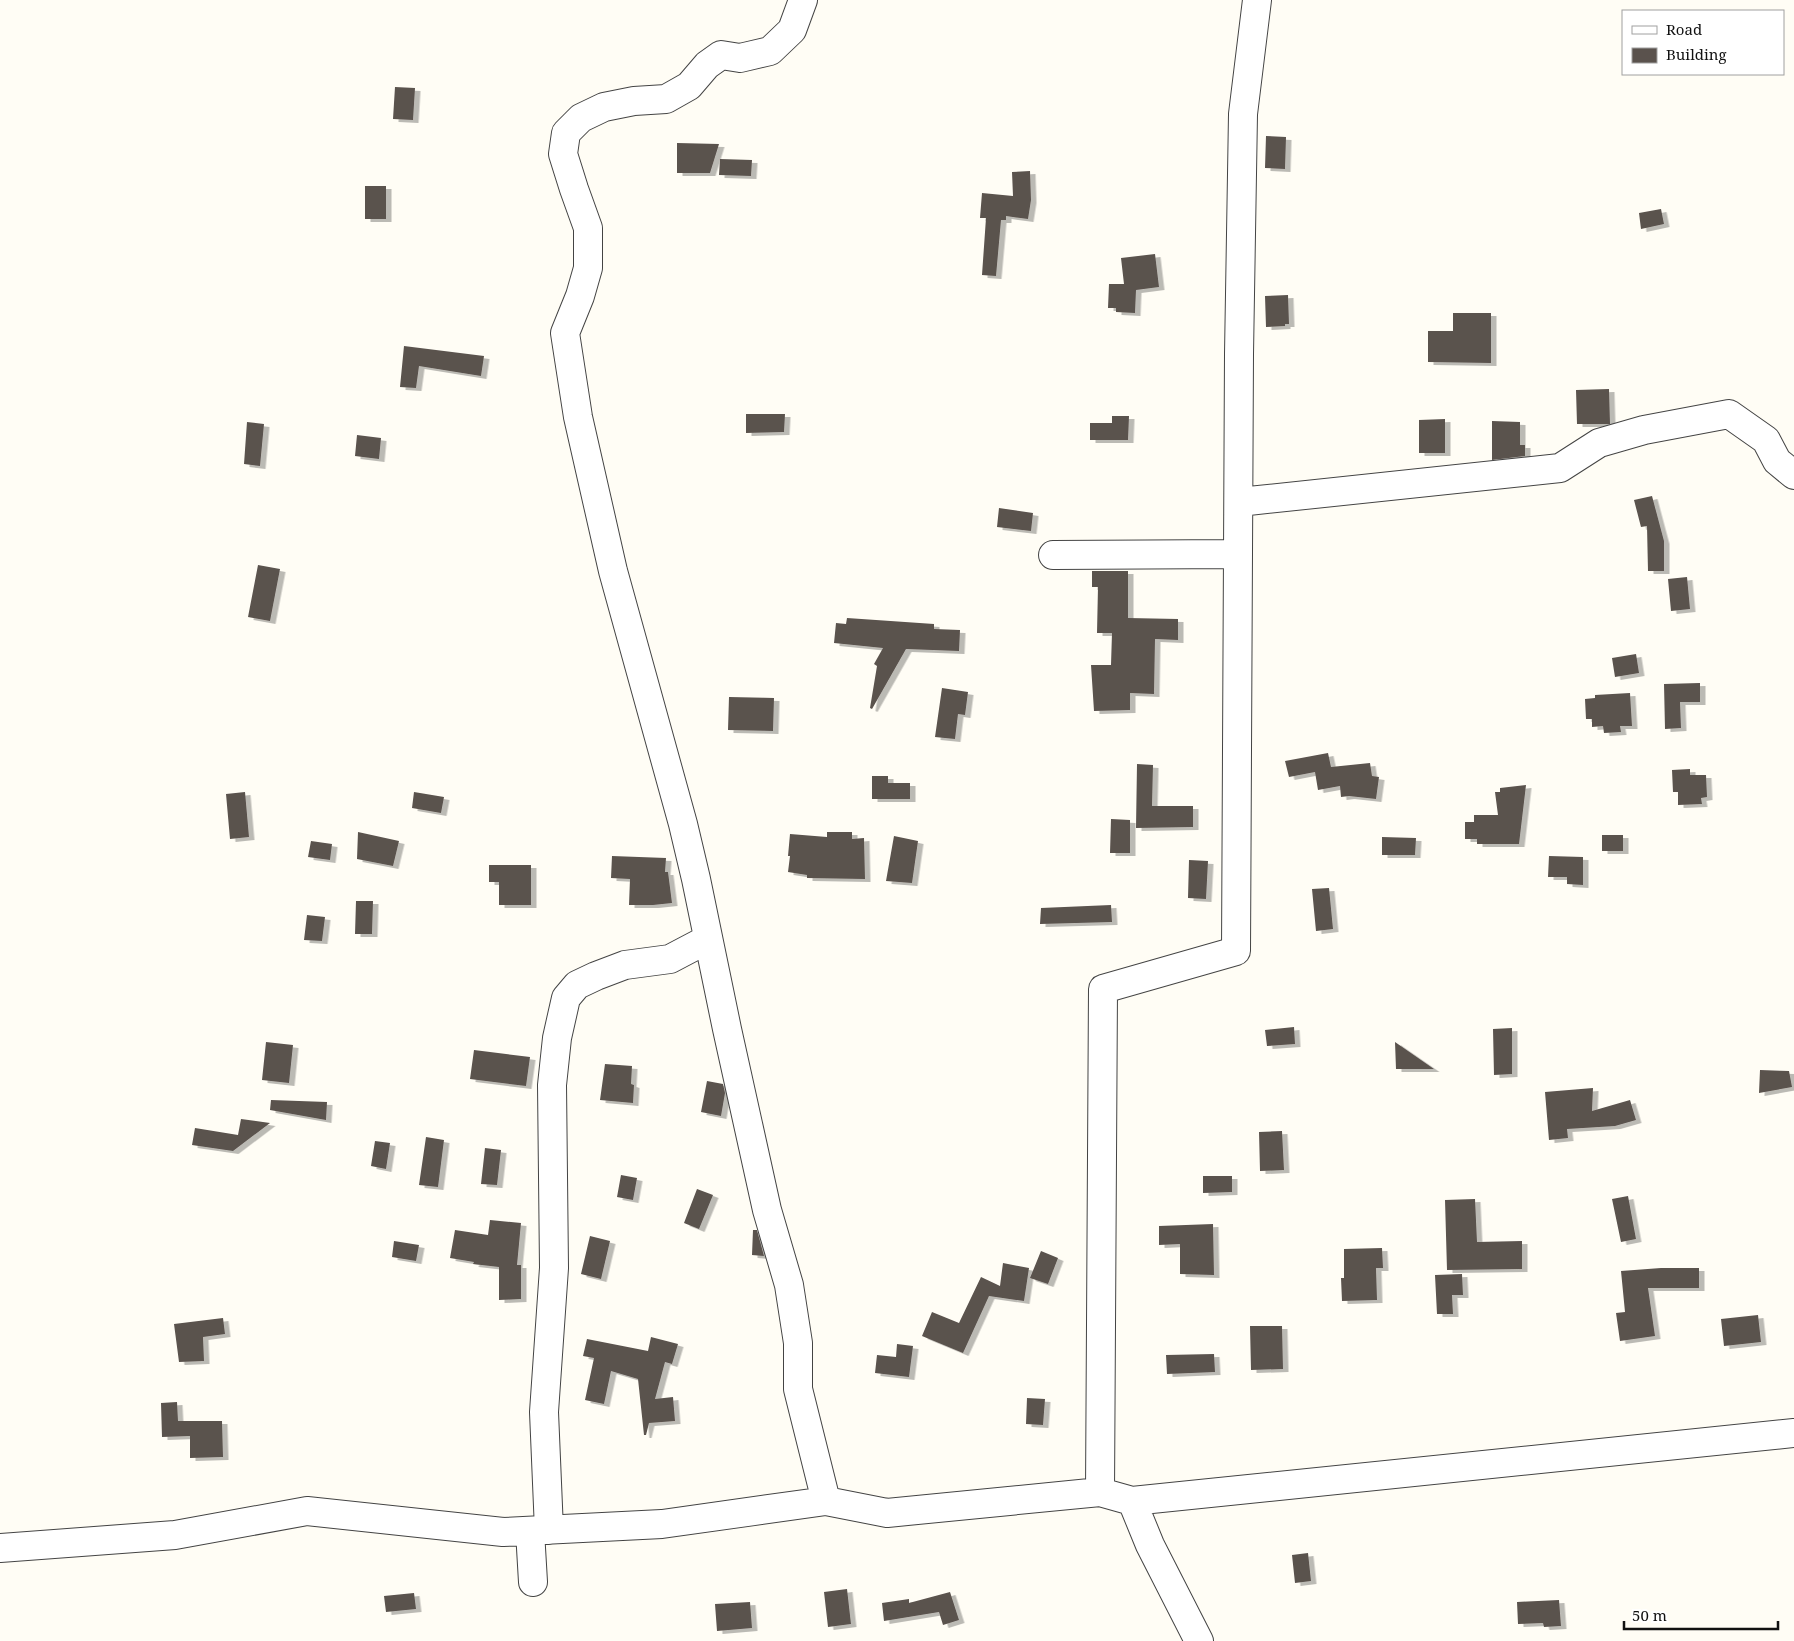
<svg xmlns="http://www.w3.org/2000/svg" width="1794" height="1641" viewBox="0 0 1794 1641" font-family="'Noto Serif',serif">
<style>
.building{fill:#5a524d;filter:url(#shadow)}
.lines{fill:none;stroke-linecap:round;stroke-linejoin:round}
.minor-casing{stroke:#444;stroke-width:30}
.minor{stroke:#fff;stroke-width:28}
</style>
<defs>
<filter id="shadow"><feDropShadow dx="5.5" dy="3" stdDeviation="0" flood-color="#0004"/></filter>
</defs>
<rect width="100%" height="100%" fill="#fffdf5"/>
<!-- building -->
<path class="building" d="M 395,87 L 415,88 L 413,120 L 393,119 Z
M 1266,136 L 1286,137 L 1285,169 L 1265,168 Z
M 677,143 L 719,144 L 710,173 L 677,173 Z
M 720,159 L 752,160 L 751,176 L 719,175 Z
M 1030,171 L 1031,200 L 1028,219 L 1006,216 L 1006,220 L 1001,220 L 996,276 L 982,275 L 986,218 L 980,218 L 982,193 L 1013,196 L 1012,172 Z
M 365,186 L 386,186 L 386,219 L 365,219 Z
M 1661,209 L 1664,224 L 1641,229 L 1639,213 Z
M 1155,254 L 1159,287 L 1136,290 L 1135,313 L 1116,312 L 1116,308 L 1108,308 L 1109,284 L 1124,284 L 1121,258 Z
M 1288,295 L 1289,324 L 1285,324 L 1285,326 L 1266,327 L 1265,296 Z
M 1453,313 L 1491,313 L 1491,363 L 1428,362 L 1428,331 L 1453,331 Z
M 404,346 L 484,356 L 481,376 L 419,366 L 416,388 L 400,387 Z
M 1609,389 L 1610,424 L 1577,424 L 1576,390 Z
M 746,414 L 785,414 L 784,432 L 746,433 Z
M 1112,416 L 1129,416 L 1128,440 L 1090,440 L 1090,423 L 1112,423 Z
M 1445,419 L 1445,453 L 1419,453 L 1419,420 Z
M 1492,421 L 1520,422 L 1520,445 L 1525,445 L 1525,456 L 1492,460 Z
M 247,422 L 264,424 L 260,466 L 244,464 Z
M 357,435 L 381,438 L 379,459 L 355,456 Z
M 1652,496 L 1664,541 L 1664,571 L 1648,571 L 1647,526 L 1641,527 L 1634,500 Z
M 999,508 L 1033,513 L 1031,531 L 997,527 Z
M 258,565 L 280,569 L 270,621 L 248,617 Z
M 1092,571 L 1128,571 L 1128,618 L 1178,619 L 1178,640 L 1155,639 L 1154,694 L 1130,693 L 1130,710 L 1094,711 L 1091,665 L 1111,665 L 1112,633 L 1097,633 L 1098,587 L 1092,587 Z
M 1687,577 L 1690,609 L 1671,611 L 1668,579 Z
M 847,618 L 934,624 L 934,629 L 960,630 L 959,651 L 906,649 L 872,709 L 870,708 L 877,666 L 874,664 L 883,648 L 834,643 L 836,623 L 846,624 Z
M 1636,654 L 1639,673 L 1615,677 L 1612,658 Z
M 1700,683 L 1700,702 L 1680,702 L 1681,728 L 1665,729 L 1664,684 Z
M 942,688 L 968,692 L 965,715 L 958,714 L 955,739 L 935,737 Z
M 1630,693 L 1632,726 L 1620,726 L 1621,732 L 1604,733 L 1603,726 L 1592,727 L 1592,719 L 1586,719 L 1585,699 L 1595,698 L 1595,695 Z
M 729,697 L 774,698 L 773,731 L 728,730 Z
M 1328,753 L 1331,767 L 1370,763 L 1372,776 L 1379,777 L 1376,799 L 1349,796 L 1341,797 L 1340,786 L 1318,790 L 1315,772 L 1289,777 L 1285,761 Z
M 1137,764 L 1153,765 L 1152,806 L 1193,806 L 1193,827 L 1136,828 Z
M 1690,769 L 1690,775 L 1706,775 L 1707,797 L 1701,798 L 1702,804 L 1678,805 L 1678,792 L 1673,792 L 1672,770 Z
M 872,776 L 888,776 L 888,783 L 910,783 L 910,799 L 872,799 Z
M 1526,785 L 1519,844 L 1477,844 L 1477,839 L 1465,839 L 1465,822 L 1474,822 L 1474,815 L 1498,815 L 1495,792 L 1500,792 L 1500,788 Z
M 245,792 L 249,837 L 230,839 L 226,794 Z
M 414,792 L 444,797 L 441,813 L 412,808 Z
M 1111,819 L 1130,820 L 1130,853 L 1110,853 Z
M 358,832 L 399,841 L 393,866 L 357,859 Z
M 827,832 L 852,832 L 852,839 L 864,838 L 865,879 L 807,878 L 807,875 L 788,872 L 790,856 L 788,856 L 790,834 L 827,837 Z
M 1602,835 L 1623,835 L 1623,851 L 1602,851 Z
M 894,836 L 918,841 L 912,883 L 886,881 Z
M 1382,837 L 1416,838 L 1415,855 L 1382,855 Z
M 311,841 L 332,844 L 330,860 L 308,857 Z
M 612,856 L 666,858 L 665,872 L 668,872 L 672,903 L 653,905 L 629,905 L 630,879 L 611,878 Z
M 1549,856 L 1583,857 L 1583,885 L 1567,884 L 1567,877 L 1548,877 Z
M 1189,860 L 1208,861 L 1206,899 L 1188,898 Z
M 489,865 L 531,865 L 531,905 L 499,905 L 499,882 L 489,882 Z
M 1329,888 L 1333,929 L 1316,931 L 1312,889 Z
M 356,901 L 373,901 L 372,934 L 355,934 Z
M 1111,905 L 1112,922 L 1040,924 L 1041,908 Z
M 307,915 L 325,917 L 322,941 L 304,940 Z
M 1294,1027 L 1295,1044 L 1267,1046 L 1265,1030 Z
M 1512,1028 L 1512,1074 L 1494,1075 L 1493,1029 Z
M 266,1042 L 293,1045 L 289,1083 L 262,1080 Z
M 1395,1042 L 1434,1069 L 1396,1069 Z
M 474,1050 L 530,1057 L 526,1086 L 470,1079 Z
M 605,1064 L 632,1066 L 631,1084 L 634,1085 L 633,1103 L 600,1100 Z
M 1760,1070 L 1789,1071 L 1792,1087 L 1759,1093 Z
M 707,1081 L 723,1084 L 725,1093 L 721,1116 L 701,1112 Z
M 1593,1088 L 1592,1111 L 1630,1100 L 1636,1120 L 1615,1126 L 1567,1129 L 1568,1138 L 1549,1140 L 1545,1092 Z
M 271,1100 L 327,1102 L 326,1120 L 270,1110 Z
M 241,1119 L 270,1123 L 233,1151 L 192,1145 L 195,1128 L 238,1135 Z
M 1282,1131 L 1284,1170 L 1260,1171 L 1259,1132 Z
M 426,1137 L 444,1140 L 438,1187 L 419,1185 Z
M 375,1141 L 390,1143 L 386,1169 L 371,1166 Z
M 485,1148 L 501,1150 L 497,1185 L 481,1184 Z
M 621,1175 L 637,1178 L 633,1200 L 617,1197 Z
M 1203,1176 L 1232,1176 L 1232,1192 L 1203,1193 Z
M 697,1189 L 713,1195 L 699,1229 L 684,1223 Z
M 1628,1196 L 1636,1239 L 1621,1242 L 1612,1199 Z
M 1475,1199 L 1477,1242 L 1522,1241 L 1522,1269 L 1447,1270 L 1445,1200 Z
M 490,1220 L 521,1223 L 517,1265 L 521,1265 L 521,1299 L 499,1300 L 499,1267 L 473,1264 L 474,1262 L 450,1258 L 455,1230 L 488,1235 Z
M 1213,1224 L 1214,1275 L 1180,1274 L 1180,1244 L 1159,1245 L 1159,1226 Z
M 753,1230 L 757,1230 L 764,1256 L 752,1255 Z
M 590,1236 L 610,1241 L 601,1279 L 581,1274 Z
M 394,1241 L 419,1245 L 416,1261 L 392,1257 Z
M 1382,1248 L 1383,1268 L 1376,1268 L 1377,1300 L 1342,1301 L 1341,1278 L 1344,1278 L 1344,1249 Z
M 1041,1251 L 1058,1258 L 1048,1284 L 1030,1278 Z
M 1003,1263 L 1029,1268 L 1024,1301 L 989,1296 L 963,1353 L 922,1336 L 932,1312 L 959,1323 L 981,1277 L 1000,1286 Z
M 1661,1268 L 1699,1268 L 1699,1288 L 1648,1288 L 1655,1336 L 1620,1341 L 1616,1313 L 1625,1312 L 1621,1271 Z
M 1462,1274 L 1463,1295 L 1452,1295 L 1453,1314 L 1437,1314 L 1435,1275 Z
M 1758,1315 L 1761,1342 L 1724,1346 L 1721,1319 Z
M 223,1318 L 225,1334 L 203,1337 L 204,1361 L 179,1362 L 174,1324 Z
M 1250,1326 L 1282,1326 L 1283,1369 L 1251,1370 Z
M 651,1337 L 678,1344 L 672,1364 L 665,1362 L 655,1399 L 673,1397 L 675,1421 L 649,1423 L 646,1435 L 644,1435 L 638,1379 L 611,1371 L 604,1404 L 585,1400 L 594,1358 L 583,1356 L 587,1339 L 648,1351 Z
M 897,1344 L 913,1346 L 909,1377 L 875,1373 L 877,1355 L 896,1357 Z
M 1214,1354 L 1215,1372 L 1167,1374 L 1166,1355 Z
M 1027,1398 L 1045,1399 L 1043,1425 L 1026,1424 Z
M 177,1402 L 178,1421 L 222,1421 L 223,1457 L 190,1458 L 190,1436 L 162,1437 L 161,1403 Z
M 1308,1553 L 1311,1581 L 1295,1583 L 1292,1555 Z
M 847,1589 L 851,1624 L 828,1627 L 824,1592 Z
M 950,1592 L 959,1620 L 943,1625 L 939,1612 L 884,1621 L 882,1603 L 909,1599 L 909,1603 Z
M 414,1593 L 416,1609 L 386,1612 L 384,1596 Z
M 1559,1600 L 1561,1626 L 1544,1627 L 1543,1623 L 1518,1624 L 1517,1602 Z
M 750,1602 L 752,1628 L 717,1631 L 715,1604 Z"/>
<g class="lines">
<!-- minor casing -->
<g class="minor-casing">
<path id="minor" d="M 803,0 L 792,30 L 770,51 L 740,58 L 721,55 L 707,65 L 689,86 L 666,99 L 634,101 L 604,107 L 581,118 L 566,133 L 563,154 L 574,189 L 588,228 L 588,268 L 580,296 L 565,333 L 578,417 L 613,571 L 683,824 L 696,879 L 727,1029 L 767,1210 L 789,1285 L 798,1343 L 798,1389 L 826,1501
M 1239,502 L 1560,468 L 1599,443 L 1644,430 L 1729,414 L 1766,440 L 1777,461 L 1794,475
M 1053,555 L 1238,554
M 1100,1492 L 1103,989 L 1236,951 L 1239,354 L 1243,114 L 1257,0
M 1132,1501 L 1150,1545 L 1199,1641
M 549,1530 L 544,1412 L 554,1268 L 552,1085 L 557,1038 L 566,998 L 577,985 L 596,976 L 625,965 L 670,959 L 708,939
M 530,1531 L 533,1582
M 0,1548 L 175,1535 L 307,1511 L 503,1532 L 662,1524 L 826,1501 L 887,1513 L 1100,1492 L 1132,1501 L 1794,1433"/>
</g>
<!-- minor -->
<use href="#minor" class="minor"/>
</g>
<!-- legend -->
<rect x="1622" y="10" width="162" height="65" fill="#ffffff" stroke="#a0a0a0"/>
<rect x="1632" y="26" width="25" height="8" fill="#ffffff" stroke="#a0a0a0"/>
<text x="1666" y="35" font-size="15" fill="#111111">Road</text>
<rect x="1632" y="48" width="25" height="15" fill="#5a524d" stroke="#a0a0a0"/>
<text x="1666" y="60" font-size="15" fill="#111111">Building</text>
<!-- scale -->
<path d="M1624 1621v8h154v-8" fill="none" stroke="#111111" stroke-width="2.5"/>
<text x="1632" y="1621" font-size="15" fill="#111111" stroke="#ffffff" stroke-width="4" paint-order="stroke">50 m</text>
</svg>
